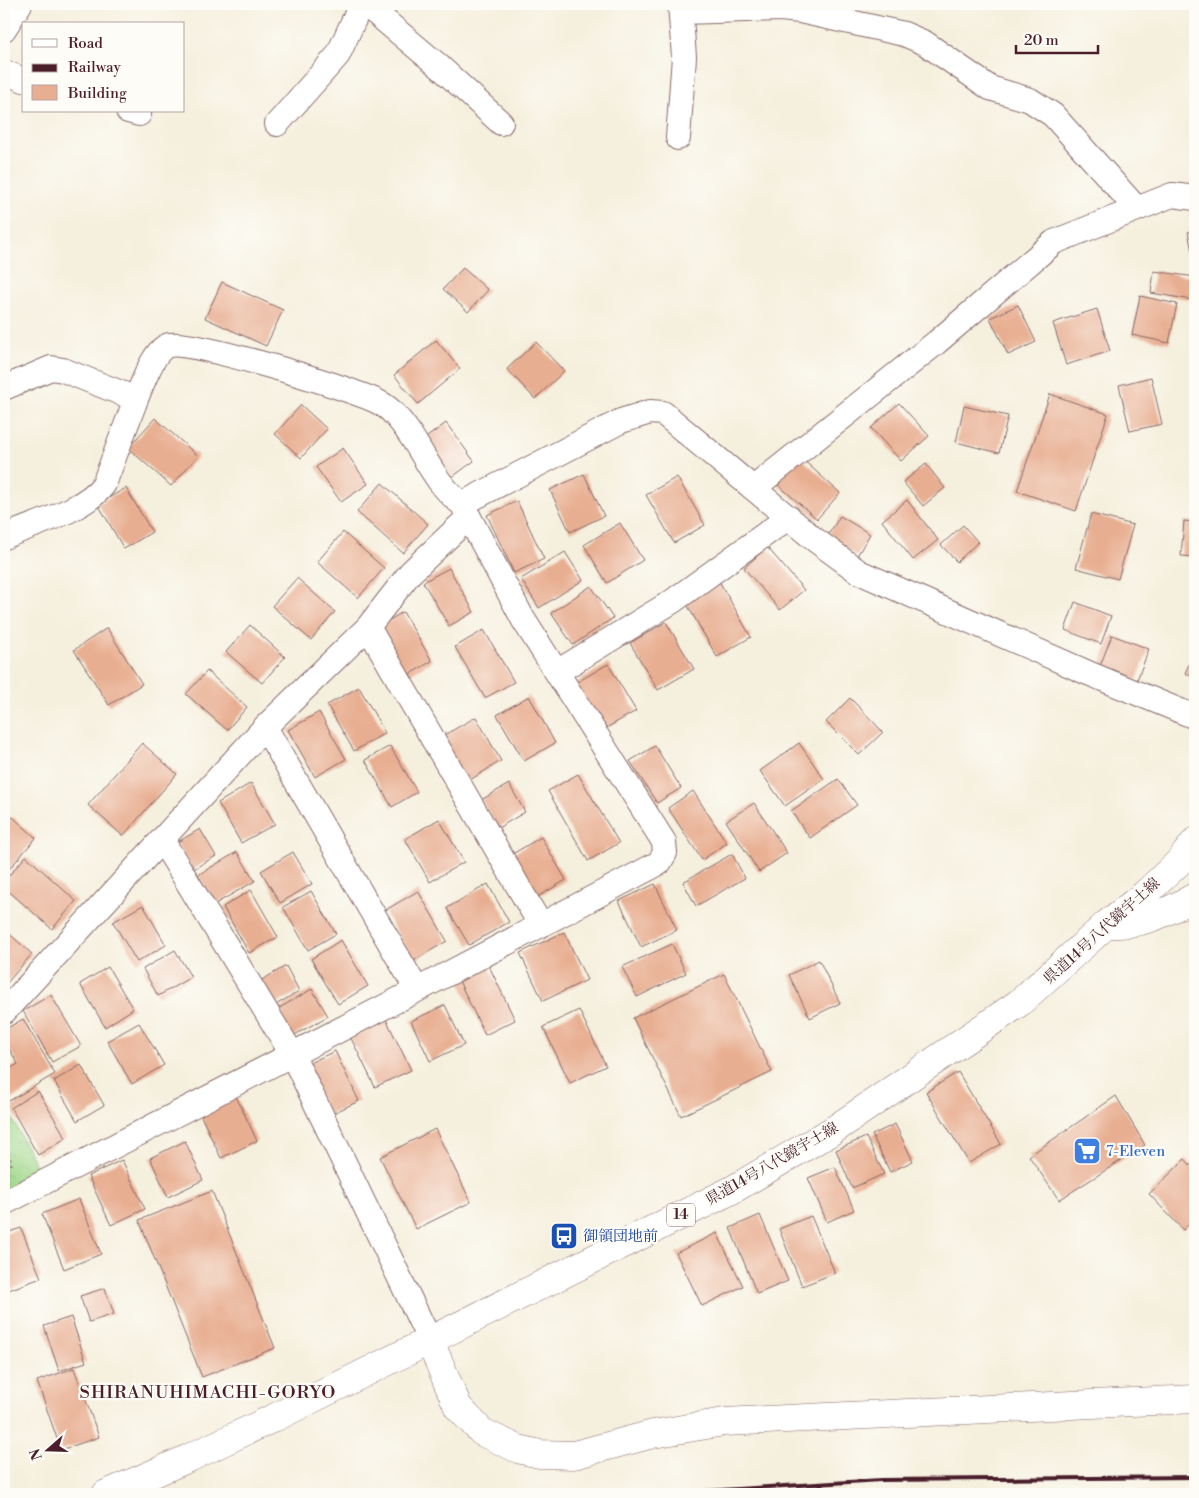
<svg xmlns="http://www.w3.org/2000/svg" width="1199" height="1498" viewBox="0 0 1199 1498" font-family="'Libre Bodoni','Noto Serif JP',serif">
<style>
.park{fill:url(#park-crowns);stroke:#747b5a}
.building{fill:#e8ae91}
.lines{fill:none;stroke-linecap:round;stroke-linejoin:round}
.street-casing{stroke:#866869;stroke-width:26}
.secondary-casing{stroke:#866869;stroke-width:29}
.primary-casing{stroke:#866869;stroke-width:29}
.path{stroke:#866869;stroke-width:3;stroke-dasharray:1 4;stroke-linecap:butt}
.street{stroke:#fff;stroke-width:24}
.secondary{stroke:#fff;stroke-width:28}
.primary{stroke:#fff;stroke-width:28}
.rail{stroke:#4a1f2b;stroke-width:4}
.labels{text-anchor:middle;dominant-baseline:central;stroke-width:4.5;stroke-linejoin:round;paint-order:stroke}
.shield{fill:#fdfcf7;stroke:#806168;stroke-width:1}
.shield-label{font-size:14px;font-weight:bold;fill:#4a1f2b}
.street-label{font-size:15px;fill:#4a1f2b;stroke:#fdfcf7}
.shop-label{font-size:15px;fill:#366cbe;stroke:#fdfcf7;text-anchor:start}
.transit-label{font-size:15px;fill:#164399;stroke:#fdfcf7;text-anchor:start}
.quarter-label{font-size:18px;letter-spacing:1px;fill:#4a1f2b;stroke:#fdfcf7}
</style>
<defs>
<pattern id="park-crowns" width="20" height="18" patternUnits="userSpaceOnUse" patternTransform="scale(1.25)"><rect width="20" height="18" fill="#9fd789"/><path d="M2 6a3 3 0 1 1 6 0M12 15a3 3 0 1 1 6 0" fill="none" stroke="#8ab876"/></pattern>
</defs>
<rect width="100%" height="100%" fill="#fdfcf7"/>
<filter id="ink" filterUnits="userSpaceOnUse"><feTurbulence type="fractalNoise" baseFrequency=".02" numOctaves="2"/><feDisplacementMap in="SourceGraphic" scale="10" xChannelSelector="R" yChannelSelector="G"/><feConvolveMatrix kernelMatrix="1 2 1 2 8 2 1 2 1" color-interpolation-filters="sRGB"/></filter>
<filter id="wash" filterUnits="userSpaceOnUse"><feTurbulence type="fractalNoise" baseFrequency=".0096" numOctaves="4" result="noise"/><feDisplacementMap in="SourceGraphic" scale="20" xChannelSelector="R" yChannelSelector="G"/><feGaussianBlur stdDeviation="1.12" result="paint"/><feColorMatrix in="noise" values="0 0 0 0 0 0 0 0 0 0 0 0 0 0 0 0 0 1.4 0 .05"/><feComposite in="paint" operator="in"/></filter>
<g filter="url(#wash)">
<rect width="100%" height="100%" fill="#f5efdd"/>
<!-- park -->
<path class="park" d="M 4,1102 L 38,1170 L 4,1190 Z"/>
<g id="blocks">
<!-- building -->
<path class="building" d="M 1195,230 L 1195,261 L 1194,261 L 1188,232 Z
M 463,268 L 488,290 L 468,312 L 443,289 Z
M 1154,271 L 1195,277 L 1193,300 L 1151,293 Z
M 222,282 L 283,310 L 266,346 L 205,318 Z
M 1140,296 L 1177,304 L 1169,343 L 1132,335 Z
M 1018,305 L 1036,342 L 1008,355 L 990,318 Z
M 1097,309 L 1110,351 L 1066,365 L 1053,323 Z
M 436,340 L 460,369 L 418,404 L 394,375 Z
M 536,342 L 564,371 L 535,399 L 507,369 Z
M 1151,377 L 1162,424 L 1130,431 L 1119,385 Z
M 1050,394 L 1108,414 L 1076,511 L 1017,491 Z
M 899,403 L 929,436 L 901,461 L 871,428 Z
M 301,405 L 327,429 L 301,458 L 275,434 Z
M 964,406 L 1008,416 L 999,453 L 956,442 Z
M 155,418 L 198,456 L 171,486 L 128,448 Z
M 446,423 L 474,461 L 451,478 L 423,440 Z
M 343,448 L 368,484 L 341,502 L 316,467 Z
M 800,457 L 840,493 L 817,519 L 776,483 Z
M 926,464 L 945,488 L 923,506 L 903,482 Z
M 584,474 L 604,516 L 570,532 L 550,490 Z
M 677,477 L 705,525 L 674,543 L 646,495 Z
M 382,483 L 428,524 L 403,553 L 357,512 Z
M 126,488 L 152,532 L 124,549 L 98,504 Z
M 907,500 L 938,540 L 913,560 L 882,521 Z
M 517,501 L 544,559 L 514,573 L 487,515 Z
M 1091,514 L 1133,525 L 1118,579 L 1076,568 Z
M 840,516 L 870,534 L 857,556 L 827,537 Z
M 1184,521 L 1195,522 L 1195,557 L 1181,556 Z
M 620,523 L 643,560 L 607,583 L 584,545 Z
M 963,525 L 978,542 L 957,562 L 941,545 Z
M 343,532 L 384,568 L 358,598 L 317,562 Z
M 767,547 L 804,590 L 780,610 L 744,568 Z
M 565,552 L 583,580 L 539,608 L 521,579 Z
M 449,568 L 474,612 L 449,626 L 423,582 Z
M 297,578 L 335,612 L 311,640 L 272,606 Z
M 719,581 L 751,637 L 717,657 L 685,601 Z
M 591,586 L 613,618 L 573,645 L 551,613 Z
M 1075,602 L 1111,616 L 1101,644 L 1065,630 Z
M 403,612 L 432,661 L 403,678 L 374,629 Z
M 666,622 L 694,669 L 658,690 L 630,643 Z
M 250,625 L 285,657 L 262,683 L 226,652 Z
M 107,628 L 142,684 L 109,705 L 74,650 Z
M 484,630 L 514,682 L 485,698 L 455,647 Z
M 1112,635 L 1149,649 L 1137,680 L 1100,666 Z
M 1195,650 L 1195,677 L 1185,673 Z
M 608,664 L 636,711 L 601,731 L 574,684 Z
M 207,671 L 247,707 L 227,730 L 186,694 Z
M 359,687 L 385,733 L 354,751 L 327,705 Z
M 529,696 L 555,743 L 524,761 L 497,715 Z
M 850,698 L 883,732 L 859,755 L 826,722 Z
M 319,712 L 346,759 L 315,777 L 288,730 Z
M 476,717 L 501,761 L 465,783 L 439,738 Z
M 142,743 L 177,774 L 123,836 L 88,805 Z
M 799,743 L 824,779 L 785,806 L 760,771 Z
M 390,746 L 417,792 L 392,807 L 365,760 Z
M 655,746 L 681,788 L 657,803 L 630,761 Z
M 578,774 L 619,843 L 588,861 L 548,791 Z
M 838,779 L 857,805 L 810,838 L 791,811 Z
M 251,783 L 275,824 L 241,843 L 218,803 Z
M 509,784 L 525,812 L 498,828 L 481,800 Z
M 693,791 L 727,843 L 702,860 L 668,808 Z
M 754,803 L 787,853 L 759,872 L 726,821 Z
M 13,817 L 36,838 L 4,875 L 4,828 Z
M 439,819 L 464,862 L 430,882 L 405,839 Z
M 200,829 L 216,856 L 192,870 L 176,843 Z
M 541,837 L 566,880 L 534,899 L 509,856 Z
M 237,852 L 255,881 L 215,904 L 198,875 Z
M 293,852 L 312,884 L 280,903 L 261,871 Z
M 732,854 L 745,878 L 696,906 L 683,882 Z
M 26,856 L 76,901 L 52,929 L 4,887 L 4,881 Z
M 488,884 L 509,922 L 469,945 L 447,908 Z
M 655,884 L 677,930 L 641,947 L 619,901 Z
M 251,890 L 278,937 L 249,953 L 223,907 Z
M 311,891 L 336,934 L 308,950 L 283,907 Z
M 418,891 L 447,941 L 413,961 L 384,911 Z
M 143,905 L 166,945 L 137,962 L 113,922 Z
M 4,929 L 32,954 L 6,984 L 4,982 Z
M 564,932 L 587,980 L 543,1001 L 520,953 Z
M 341,940 L 368,986 L 338,1004 L 311,959 Z
M 672,944 L 686,973 L 637,997 L 622,967 Z
M 175,950 L 191,977 L 158,996 L 143,969 Z
M 819,960 L 840,1003 L 810,1018 L 789,975 Z
M 286,966 L 299,991 L 274,1006 L 260,981 Z
M 489,966 L 515,1020 L 485,1035 L 459,981 Z
M 108,967 L 133,1009 L 105,1027 L 80,984 Z
M 724,974 L 772,1072 L 681,1116 L 633,1018 Z
M 312,989 L 328,1016 L 291,1037 L 276,1010 Z
M 51,995 L 81,1046 L 52,1062 L 23,1011 Z
M 445,1005 L 464,1045 L 430,1061 L 411,1021 Z
M 579,1010 L 606,1066 L 570,1083 L 543,1027 Z
M 385,1017 L 411,1070 L 375,1087 L 349,1034 Z
M 23,1019 L 55,1074 L 9,1101 L 4,1092 L 4,1072 L 18,1064 L 4,1040 L 4,1030 Z
M 139,1023 L 164,1065 L 132,1084 L 107,1041 Z
M 335,1051 L 359,1101 L 329,1115 L 305,1065 Z
M 81,1065 L 104,1105 L 77,1121 L 54,1081 Z
M 958,1072 L 1001,1144 L 969,1163 L 926,1092 Z
M 38,1091 L 66,1138 L 38,1155 L 11,1108 Z
M 236,1096 L 257,1141 L 221,1158 L 200,1114 Z
M 1116,1096 L 1145,1145 L 1059,1200 L 1029,1156 Z
M 895,1124 L 913,1161 L 890,1172 L 872,1135 Z
M 435,1129 L 471,1202 L 416,1229 L 380,1157 Z
M 866,1137 L 884,1174 L 852,1188 L 836,1150 Z
M 185,1141 L 203,1180 L 168,1197 L 150,1158 Z
M 1185,1159 L 1195,1170 L 1195,1218 L 1183,1230 L 1149,1194 Z
M 122,1160 L 145,1209 L 111,1225 L 88,1176 Z
M 835,1167 L 854,1210 L 827,1222 L 808,1178 Z
M 212,1191 L 275,1348 L 202,1377 L 139,1220 Z
M 79,1199 L 101,1254 L 64,1269 L 42,1214 Z
M 760,1215 L 788,1281 L 757,1294 L 730,1228 Z
M 811,1216 L 835,1273 L 802,1286 L 779,1229 Z
M 21,1228 L 41,1278 L 6,1291 L 4,1286 L 4,1234 Z
M 717,1233 L 743,1286 L 702,1306 L 676,1253 Z
M 105,1288 L 114,1314 L 89,1322 L 80,1296 Z
M 71,1317 L 86,1362 L 59,1371 L 44,1326 Z
M 74,1368 L 99,1437 L 61,1450 L 37,1381 Z"/>
</g>
</g>
<g filter="url(#ink)">
<use href="#blocks" fill-opacity="0" stroke="#866869" stroke-width="1"/>
<g class="lines">
<!-- street casing -->
<g class="street-casing">
<path id="street" d="M 365,4 L 440,67 L 501,123
M 682,12 L 781,9 L 800,11 L 904,34 L 925,43 L 990,88 L 1030,100 L 1053,115 L 1137,209
M 4,29 L 20,4
M 4,72 L 24,80
M 128,111 L 139,114
M 277,124 L 338,55 L 361,4
M 678,138 L 684,57 L 680,4
M 4,388 L 51,368 L 63,370 L 136,399 C 142,385 154,349 169,345 C 191,340 326,382 353,392 C 367,397 383,402 393,413 C 420,440 430,481 462,504 L 621,421 L 650,412 L 663,413 L 814,539 L 859,572 L 1088,673 L 1195,717
M 755,487 L 937,342 L 1054,242 L 1172,195 L 1195,198
M 4,537 C 33,524 86,510 104,484 L 136,399
M 368,627 L 540,924
M 557,672 L 673,601 L 789,517
M 265,727 L 417,990
M 162,840 L 292,1054 L 429,1339
M 4,1012 L 265,727 L 368,627 L 410,573 L 469,517
M 4,1203 L 417,990 L 659,863 L 665,853 L 664,842 L 523,619 L 462,504"/>
</g>
<!-- secondary casing -->
<g class="secondary-casing">
<path id="secondary" d="M 1107,924 C 1143,926 1164,913 1195,897
M 429,1339 L 458,1407 L 482,1432 L 518,1449 L 540,1454 L 574,1455 L 653,1434 L 724,1422 L 1195,1399"/>
</g>
<!-- primary casing -->
<g class="primary-casing">
<path id="primary" d="M 106,1494 L 189,1458 L 280,1415 L 732,1190 L 832,1131 L 1019,1003 L 1107,924 L 1144,895 L 1179,862 L 1195,842"/>
</g>
<!-- path -->
<path class="path" d="M 4,1145 L 10,1158 L 11,1164 L 4,1171"/>
<!-- street -->
<use href="#street" class="street"/>
<!-- secondary -->
<use href="#secondary" class="secondary"/>
<!-- primary -->
<use href="#primary" class="primary"/>
<!-- rail -->
<path class="rail" d="M 656,1494 L 881,1480 L 1195,1477
M 1149,1494 L 1195,1492"/>
</g>
</g>
<!-- icons -->
<defs>
<g id="supermarket-square" transform="scale(1.4375)"><rect x="-9" y="-9" width="18" height="18" rx="4" fill="#3f7fe0" stroke="#fdfcf7"/><path d="M-6-5.5h2.5l.6 2H6L4.5 2H-2.5L-4.4-4H-6ZM-1.5 3.2a1.3 1.3 0 1 0 .1 0ZM3 3.2a1.3 1.3 0 1 0 .1 0Z" fill="#fff"/></g>
<g id="bus-square" transform="scale(1.4375)"><rect x="-9" y="-9" width="18" height="18" rx="4" fill="#1a4fb4" stroke="#fdfcf7"/><path d="M-5-6H5V4H4V6H2V4H-2V6H-4V4H-5ZM-3.5-4V0h7V-4ZM-3.5 1.2v1.5H-2V1.2ZM2 1.2v1.5H3.5V1.2Z" fill="#fff"/></g>
</defs>
<g fill-rule="evenodd">
<use href="#supermarket-square" x="1087" y="1151"/>
<use href="#bus-square" x="564" y="1236"/>
</g>
<g class="labels">
<!-- shield labels -->
<rect class="shield" x="667" y="1203.5" width="28" height="23" rx="4"/>
<g class="shield-label">
<text x="681" y="1215">14</text>
</g>
<!-- street labels -->
<g class="street-label">
<text transform="translate(1102 931) rotate(-42)">県道14号八代鏡宇土線</text>
<text transform="translate(772 1164) rotate(-30)">県道14号八代鏡宇土線</text>
</g>
<!-- shop labels -->
<g class="shop-label">
<text x="1106" y="1151">7-Eleven</text>
</g>
<!-- transit labels -->
<g class="transit-label">
<text x="583" y="1236">御領団地前</text>
</g>
<!-- quarter labels -->
<g class="quarter-label">
<text x="208" y="1392">SHIRANUHIMACHI-GORYO</text>
</g>
</g>
<!-- margin -->
<rect width="1199" height="1498" fill="none" stroke="#fdfcf7" stroke-width="20"/>
<!-- legend -->
<rect x="22" y="22" width="162" height="90" fill="#fdfcf7" stroke="#b5a4a5"/>
<rect x="32" y="39" width="25" height="8" fill="#ffffff" stroke="#b5a4a5"/>
<text x="68" y="48" font-size="15" fill="#4a1f2b">Road</text>
<rect x="32" y="64" width="25" height="8" fill="#4a1f2b" stroke="#b5a4a5"/>
<text x="68" y="72" font-size="15" fill="#4a1f2b">Railway</text>
<rect x="32" y="85" width="25" height="15" fill="#e8ae91" stroke="#b5a4a5"/>
<text x="68" y="98" font-size="15" fill="#4a1f2b">Building</text>
<!-- north arrow -->
<g transform="translate(48 1450) rotate(250)" stroke="#fdfcf7" stroke-width="4" paint-order="stroke">
<path d="M0-4L9 19L0 12L-9 19Z" fill="#4a1f2b"/>
<text y="-8" font-size="14" font-weight="bold" text-anchor="middle" fill="#4a1f2b">N</text>
</g>
<!-- scale -->
<path d="M1016 45v8h82v-8" fill="none" stroke="#4a1f2b" stroke-width="2.5"/>
<text x="1024" y="45" font-size="15" fill="#4a1f2b" stroke="#fdfcf7" stroke-width="4" paint-order="stroke">20 m</text>
</svg>
